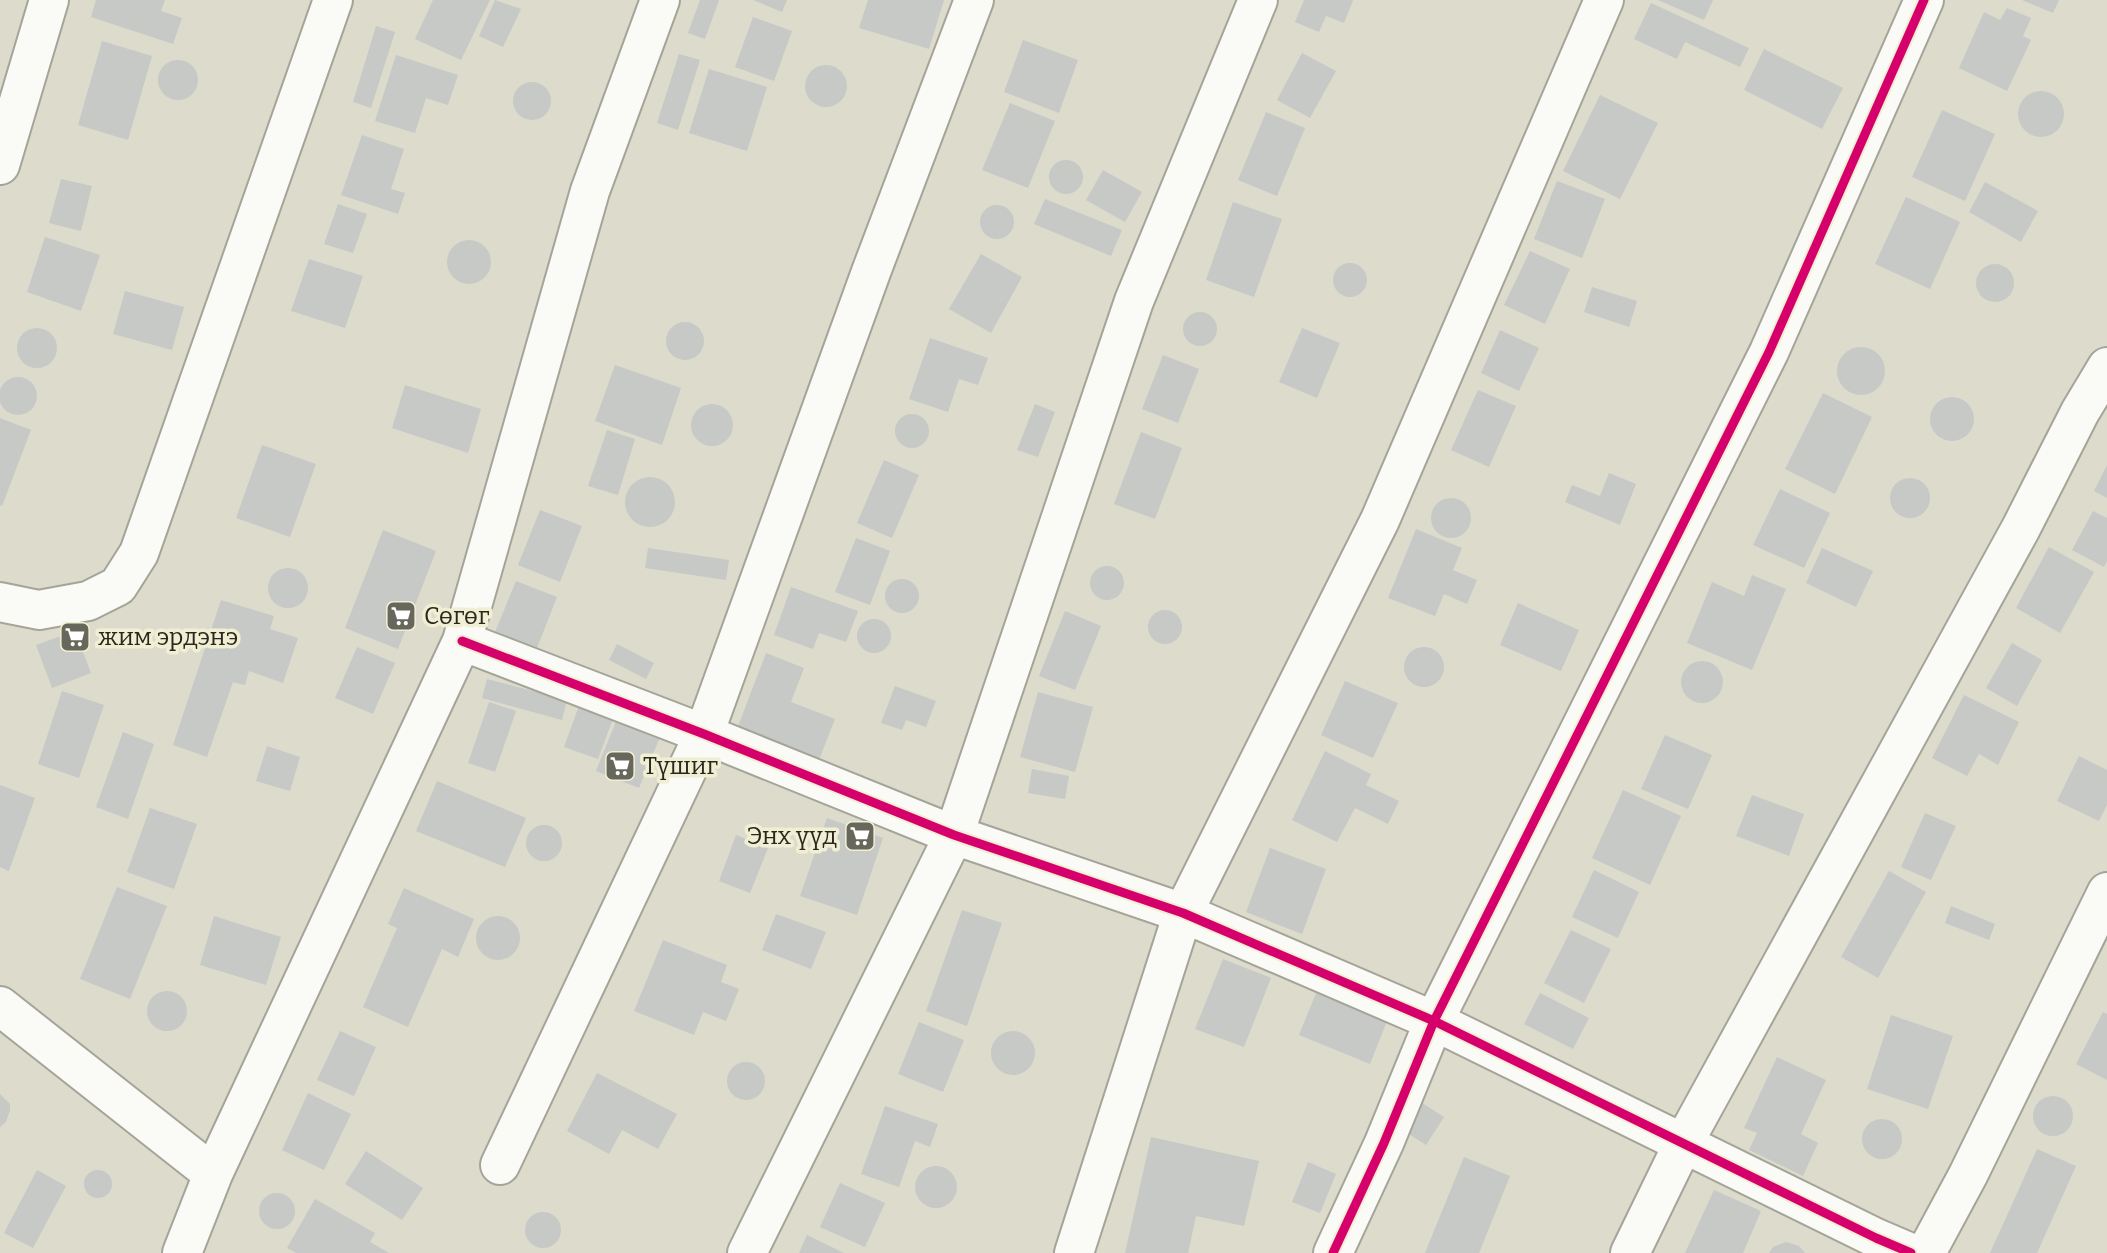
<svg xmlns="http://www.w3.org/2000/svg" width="2107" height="1253" viewBox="0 0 2107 1253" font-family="Bitter,serif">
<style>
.building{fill:#c6c9c6}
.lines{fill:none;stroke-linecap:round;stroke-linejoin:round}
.minor-casing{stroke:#a5a498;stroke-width:42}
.minor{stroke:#fafaf7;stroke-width:38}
.cycleway-casing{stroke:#f0eed3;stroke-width:13}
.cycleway{stroke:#d6006c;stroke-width:9}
.labels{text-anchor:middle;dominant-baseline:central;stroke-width:7;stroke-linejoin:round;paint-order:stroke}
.poi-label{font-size:24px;fill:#28281e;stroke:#f0eed3;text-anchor:start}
</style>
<rect width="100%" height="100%" fill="#dcdbcc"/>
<!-- building -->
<path class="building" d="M 96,0 L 165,0 L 161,11 L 182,18 L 173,44 L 91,17 Z
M 433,0 L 490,0 L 461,60 L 415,39 Z
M 495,0 L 521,9 L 503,47 L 479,36 Z
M 700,0 L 719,0 L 705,39 L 688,33 Z
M 753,0 L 787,0 L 782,12 Z
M 868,0 L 944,0 L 929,49 L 859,28 Z
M 1304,0 L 1353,0 L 1344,23 L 1326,16 L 1319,32 L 1295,22 Z
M 1658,0 L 1713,0 L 1704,20 Z
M 2022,0 L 2059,0 L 2053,13 Z
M 1651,3 L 1749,48 L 1740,67 L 1685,42 L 1677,59 L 1634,39 Z
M 2007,8 L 2031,18 L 2023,36 L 2031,40 L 2007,91 L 1959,68 L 1984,12 L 2000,20 Z
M 753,17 L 792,31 L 774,81 L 735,67 Z
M 376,26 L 395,32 L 371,108 L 353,102 Z
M 1023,40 L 1078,60 L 1059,113 L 1004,92 Z
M 102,41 L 152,56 L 128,140 L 78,125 Z
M 1764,49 L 1843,88 L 1822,129 L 1744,90 Z
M 1302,53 L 1336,71 L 1310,118 L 1277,100 Z
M 679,54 L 700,60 L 678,130 L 657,123 Z
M 396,55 L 458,75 L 448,105 L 426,98 L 415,133 L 375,121 Z
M158 80a20 20 0 1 1 40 0a20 20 0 1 1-40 0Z
M805 86a21 21 0 1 1 42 0a21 21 0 1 1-42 0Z
M 709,69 L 767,87 L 747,151 L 689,133 Z
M513 101a19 19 0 1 1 38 0a19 19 0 1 1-38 0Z
M2018 114a23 23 0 1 1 46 0a23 23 0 1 1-46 0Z
M 1600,95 L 1658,123 L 1620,199 L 1563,171 Z
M 1010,103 L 1055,121 L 1028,188 L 982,170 Z
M 1942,110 L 1995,134 L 1965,201 L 1912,177 Z
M 1266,112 L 1305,128 L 1277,196 L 1238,180 Z
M 362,135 L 404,149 L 391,189 L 405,193 L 398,214 L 341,195 Z
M1049 177a17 17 0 1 1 34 0a17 17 0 1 1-34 0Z
M 1103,170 L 1142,192 L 1125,222 L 1086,200 Z
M 61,179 L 92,186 L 81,231 L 49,223 Z
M 1557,181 L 1605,199 L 1582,258 L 1534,239 Z
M 1985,182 L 2038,211 L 2021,242 L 1969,212 Z
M 1906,197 L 1960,222 L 1930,289 L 1875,264 Z
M 1045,199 L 1122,230 L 1111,256 L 1034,224 Z
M 1233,202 L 1282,219 L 1254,297 L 1206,280 Z
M 338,204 L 367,214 L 353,253 L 324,244 Z
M980 222a17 17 0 1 1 34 0a17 17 0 1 1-34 0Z
M 45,237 L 100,255 L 81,311 L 27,292 Z
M447 262a22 22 0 1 1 44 0a22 22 0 1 1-44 0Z
M 1530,251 L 1570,269 L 1545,324 L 1504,305 Z
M 981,254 L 1022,277 L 991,333 L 949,309 Z
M 309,259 L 363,276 L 345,328 L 291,311 Z
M1333 280a17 17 0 1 1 34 0a17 17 0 1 1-34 0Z
M1976 283a19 19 0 1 1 38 0a19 19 0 1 1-38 0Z
M 1592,287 L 1637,301 L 1629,327 L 1584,312 Z
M 125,291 L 184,307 L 172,350 L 113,334 Z
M1183 329a17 17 0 1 1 34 0a17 17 0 1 1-34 0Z
M666 341a19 19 0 1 1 38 0a19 19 0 1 1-38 0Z
M 1302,328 L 1340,343 L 1317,398 L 1279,382 Z
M17 348a20 20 0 1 1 40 0a20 20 0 1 1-40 0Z
M 1500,330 L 1539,348 L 1519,391 L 1481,373 Z
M 930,338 L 988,358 L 978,385 L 959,379 L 948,412 L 909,399 Z
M1837 371a24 24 0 1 1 48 0a24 24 0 1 1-48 0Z
M 1163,355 L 1199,369 L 1178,423 L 1142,409 Z
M 615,365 L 681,388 L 662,445 L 595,421 Z
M-1 396a19 19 0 1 1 38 0a19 19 0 1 1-38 0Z
M 405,385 L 481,409 L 468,453 L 392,428 Z
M 1478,390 L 1516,406 L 1489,467 L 1451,450 Z
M 1823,393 L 1872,417 L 1835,494 L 1785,469 Z
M1930 419a22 22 0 1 1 44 0a22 22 0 1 1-44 0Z
M 1035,404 L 1055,412 L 1038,457 L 1017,450 Z
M691 425a21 21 0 1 1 42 0a21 21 0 1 1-42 0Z
M895 431a17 17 0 1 1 34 0a17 17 0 1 1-34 0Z
M 0,418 L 31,430 L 2,506 L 0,505 Z
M 607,430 L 635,439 L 618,495 L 588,486 Z
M 1141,432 L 1182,448 L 1155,519 L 1114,504 Z
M 262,445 L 316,464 L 290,537 L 236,518 Z
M 884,460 L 919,475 L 892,538 L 857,523 Z
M 2107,465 L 2107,498 L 2094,491 Z
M 1609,473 L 1636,484 L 1620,525 L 1565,502 L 1572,485 L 1600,496 Z
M625 502a25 25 0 1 1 50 0a25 25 0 1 1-50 0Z
M1890 498a20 20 0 1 1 40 0a20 20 0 1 1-40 0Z
M 1780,489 L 1830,513 L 1804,568 L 1753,545 Z
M1431 518a20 20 0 1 1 40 0a20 20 0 1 1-40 0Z
M 540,510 L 582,526 L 560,582 L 518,565 Z
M 2093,511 L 2107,518 L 2107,561 L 2104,567 L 2072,550 Z
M 1416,529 L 1462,548 L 1453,570 L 1477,580 L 1467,604 L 1444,594 L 1435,616 L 1388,598 Z
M 383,530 L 436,551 L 398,649 L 345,628 Z
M 856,538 L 890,551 L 870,605 L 835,592 Z
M 2049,547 L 2094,572 L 2060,633 L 2016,608 Z
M 648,548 L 729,560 L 726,580 L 645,568 Z
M 1822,548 L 1873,571 L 1856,607 L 1806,583 Z
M1090 583a17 17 0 1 1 34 0a17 17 0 1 1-34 0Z
M268 588a20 20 0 1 1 40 0a20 20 0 1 1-40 0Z
M 1752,575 L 1786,589 L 1752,670 L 1687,643 L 1712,582 L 1744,596 Z
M885 596a17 17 0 1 1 34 0a17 17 0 1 1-34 0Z
M 516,581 L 557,597 L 537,648 L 495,632 Z
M 791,587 L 858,611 L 846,642 L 819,633 L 813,649 L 774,635 Z
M 221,600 L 274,616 L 270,629 L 298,638 L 283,683 L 249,671 L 245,685 L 233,682 L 207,757 L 173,745 Z
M 1518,603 L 1579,630 L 1561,671 L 1500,645 Z
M1148 627a17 17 0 1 1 34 0a17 17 0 1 1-34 0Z
M 1065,611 L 1101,626 L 1075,690 L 1039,676 Z
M857 636a17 17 0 1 1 34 0a17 17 0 1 1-34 0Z
M 75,631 L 91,673 L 52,688 L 36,645 Z
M 2012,643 L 2042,660 L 2017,706 L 1986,688 Z
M 617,644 L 654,663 L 646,679 L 609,660 Z
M1404 667a20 20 0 1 1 40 0a20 20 0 1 1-40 0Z
M 357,647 L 395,663 L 373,714 L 335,698 Z
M 766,653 L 804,668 L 791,702 L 835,719 L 819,760 L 737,729 Z
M1681 682a21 21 0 1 1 42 0a21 21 0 1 1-42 0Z
M 487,679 L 567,700 L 562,720 L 482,698 Z
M 1345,681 L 1398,703 L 1373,758 L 1321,735 Z
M 895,686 L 936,701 L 926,727 L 906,720 L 902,730 L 881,723 Z
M 62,691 L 104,705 L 79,778 L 38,764 Z
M 1038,692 L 1093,707 L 1075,772 L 1020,757 Z
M 1964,695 L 2019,722 L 1998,765 L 1979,754 L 1967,776 L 1932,758 Z
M 489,702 L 516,711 L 495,772 L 468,763 Z
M 580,703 L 614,716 L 598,759 L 564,747 Z
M 619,714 L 662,732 L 639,788 L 596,771 Z
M 123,732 L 154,744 L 128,819 L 96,807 Z
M 1665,735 L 1712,755 L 1688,809 L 1641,789 Z
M 267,746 L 300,757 L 290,791 L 256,781 Z
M 1325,751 L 1371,774 L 1366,785 L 1399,801 L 1388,824 L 1355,808 L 1337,842 L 1292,820 Z
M 2079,756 L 2107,770 L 2107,805 L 2099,821 L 2057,801 Z
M 1032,769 L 1069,776 L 1065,799 L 1028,793 Z
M 437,781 L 526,818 L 505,867 L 416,831 Z
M 0,785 L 35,798 L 9,871 L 0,867 Z
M 1623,790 L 1681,816 L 1650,885 L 1592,858 Z
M 1752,795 L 1804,814 L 1789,856 L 1736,836 Z
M 150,808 L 197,824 L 174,889 L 127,872 Z
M 1925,813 L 1956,826 L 1931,880 L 1901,867 Z
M 827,818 L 883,838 L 857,915 L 800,896 Z
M526 843a18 18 0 1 1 36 0a18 18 0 1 1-36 0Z
M 736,835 L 768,848 L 750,893 L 719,881 Z
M 1270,848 L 1326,869 L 1302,934 L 1246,912 Z
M 1594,870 L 1639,892 L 1618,938 L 1572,917 Z
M 1889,871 L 1926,892 L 1878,978 L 1841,957 Z
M 117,887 L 167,906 L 130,999 L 80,979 Z
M 404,888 L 474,919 L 458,957 L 442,949 L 408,1027 L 363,1007 L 397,928 L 388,924 Z
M 1951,906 L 1995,924 L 1989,940 L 1945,923 Z
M 962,910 L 1002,923 L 967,1026 L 926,1011 Z
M 776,914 L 826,932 L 811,969 L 762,950 Z
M476 938a22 22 0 1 1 44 0a22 22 0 1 1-44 0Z
M 214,916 L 281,937 L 266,985 L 200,965 Z
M 1571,930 L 1611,949 L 1584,1003 L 1544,983 Z
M 663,940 L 727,965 L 721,982 L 739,989 L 726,1021 L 703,1012 L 694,1035 L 634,1011 Z
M 1223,959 L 1271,978 L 1244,1047 L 1195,1029 Z
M147 1011a20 20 0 1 1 40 0a20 20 0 1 1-40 0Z
M 1316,993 L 1387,1021 L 1370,1064 L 1299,1035 Z
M 1540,993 L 1589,1018 L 1573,1049 L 1524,1024 Z
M 2103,1012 L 2107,1014 L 2107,1080 L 2076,1064 Z
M 1891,1015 L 1953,1036 L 1928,1109 L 1867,1089 Z
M 919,1022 L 964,1040 L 943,1092 L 898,1074 Z
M991 1053a22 22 0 1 1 44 0a22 22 0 1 1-44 0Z
M 340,1031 L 376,1047 L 354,1096 L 317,1080 Z
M 1777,1057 L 1826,1080 L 1801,1134 L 1818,1143 L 1803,1176 L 1749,1150 L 1757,1133 L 1744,1128 Z
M727 1081a19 19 0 1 1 38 0a19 19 0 1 1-38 0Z
M 597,1073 L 677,1114 L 658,1149 L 622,1130 L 609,1154 L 567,1131 Z
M 308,1093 L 351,1114 L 324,1170 L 282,1150 Z
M 0,1094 L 10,1104 L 10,1110 L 6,1122 L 0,1127 Z
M2033 1116a20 20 0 1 1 40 0a20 20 0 1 1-40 0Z
M 1416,1099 L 1444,1117 L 1426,1145 L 1398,1127 Z
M 885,1106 L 938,1124 L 930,1147 L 915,1141 L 899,1187 L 861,1174 Z
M1862 1139a20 20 0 1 1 40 0a20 20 0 1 1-40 0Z
M 1151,1137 L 1259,1161 L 1244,1226 L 1196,1216 L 1188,1253 L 1125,1253 Z
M 2037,1149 L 2076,1166 L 2037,1253 L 1990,1253 Z
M 366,1151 L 423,1188 L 402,1220 L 345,1184 Z
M 1464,1157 L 1510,1176 L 1479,1253 L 1425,1253 Z
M 1308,1162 L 1336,1174 L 1320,1213 L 1292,1202 Z
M915 1187a21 21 0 1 1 42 0a21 21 0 1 1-42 0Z
M 37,1170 L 66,1186 L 33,1248 L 4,1233 Z
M84 1184a14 14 0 1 1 28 0a14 14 0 1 1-28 0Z
M 840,1183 L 885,1203 L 865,1247 L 820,1227 Z
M 1714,1190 L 1761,1211 L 1743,1253 L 1685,1253 Z
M259 1211a18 18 0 1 1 36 0a18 18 0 1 1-36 0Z
M 315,1199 L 375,1233 L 370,1242 L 389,1253 L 296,1253 L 287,1248 Z
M525 1230a18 18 0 1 1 36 0a18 18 0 1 1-36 0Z
M 807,1235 L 844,1253 L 799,1253 Z
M 1786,1242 L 1799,1246 L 1805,1253 L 1769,1253 L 1773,1247 Z"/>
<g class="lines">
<!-- minor casing -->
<g class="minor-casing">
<path id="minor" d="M 0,165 L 49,0
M 0,602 L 39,610 L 88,601 L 118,586 L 139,553 L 333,0
M 462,641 L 704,734 L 954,835 L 1183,913 L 1434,1021 L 1876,1238 L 1911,1253
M 0,1006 L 213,1174
M 500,1165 L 704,734 L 871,272 L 974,0
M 182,1253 L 213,1174 L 462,641 L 590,191 L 660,0
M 747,1253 L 954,835 L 1134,301 L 1258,0
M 1074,1253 L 1183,913 L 1380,520 L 1604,0
M 1333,1253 L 1384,1143 L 1434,1021 L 1769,352 L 1924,0
M 1630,1253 L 1684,1142 L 2021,528 L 2080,412 L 2107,367
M 1926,1253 L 1968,1175 L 2107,892"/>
</g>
<!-- minor -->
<use href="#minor" class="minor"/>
<!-- cycleway casing -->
<g class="cycleway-casing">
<path id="cycleway" d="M 462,641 L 704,734 L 954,835 L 1183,913 L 1434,1021 L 1876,1238 L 1911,1253
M 1333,1253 L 1384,1143 L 1434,1021 L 1769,352 L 1924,0"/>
</g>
<!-- cycleway -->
<use href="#cycleway" class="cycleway"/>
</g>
<!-- icons -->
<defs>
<g id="supermarket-square" transform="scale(1.575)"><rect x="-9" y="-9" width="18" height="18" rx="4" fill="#67675b" stroke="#f0eed3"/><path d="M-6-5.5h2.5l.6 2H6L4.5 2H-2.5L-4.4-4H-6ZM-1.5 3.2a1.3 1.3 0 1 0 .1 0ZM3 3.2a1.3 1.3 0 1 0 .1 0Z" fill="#fff"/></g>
</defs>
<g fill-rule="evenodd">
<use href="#supermarket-square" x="401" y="616"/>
<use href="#supermarket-square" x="75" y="637"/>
<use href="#supermarket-square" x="620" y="766"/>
<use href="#supermarket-square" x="860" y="836"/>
</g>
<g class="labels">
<!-- poi labels -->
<g class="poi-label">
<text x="424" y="616">Сөгөг</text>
<text x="98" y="637">жим эрдэнэ</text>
<text x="643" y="766">Түшиг</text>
<text x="837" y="836" text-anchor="end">Энх үүд</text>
</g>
</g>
</svg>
